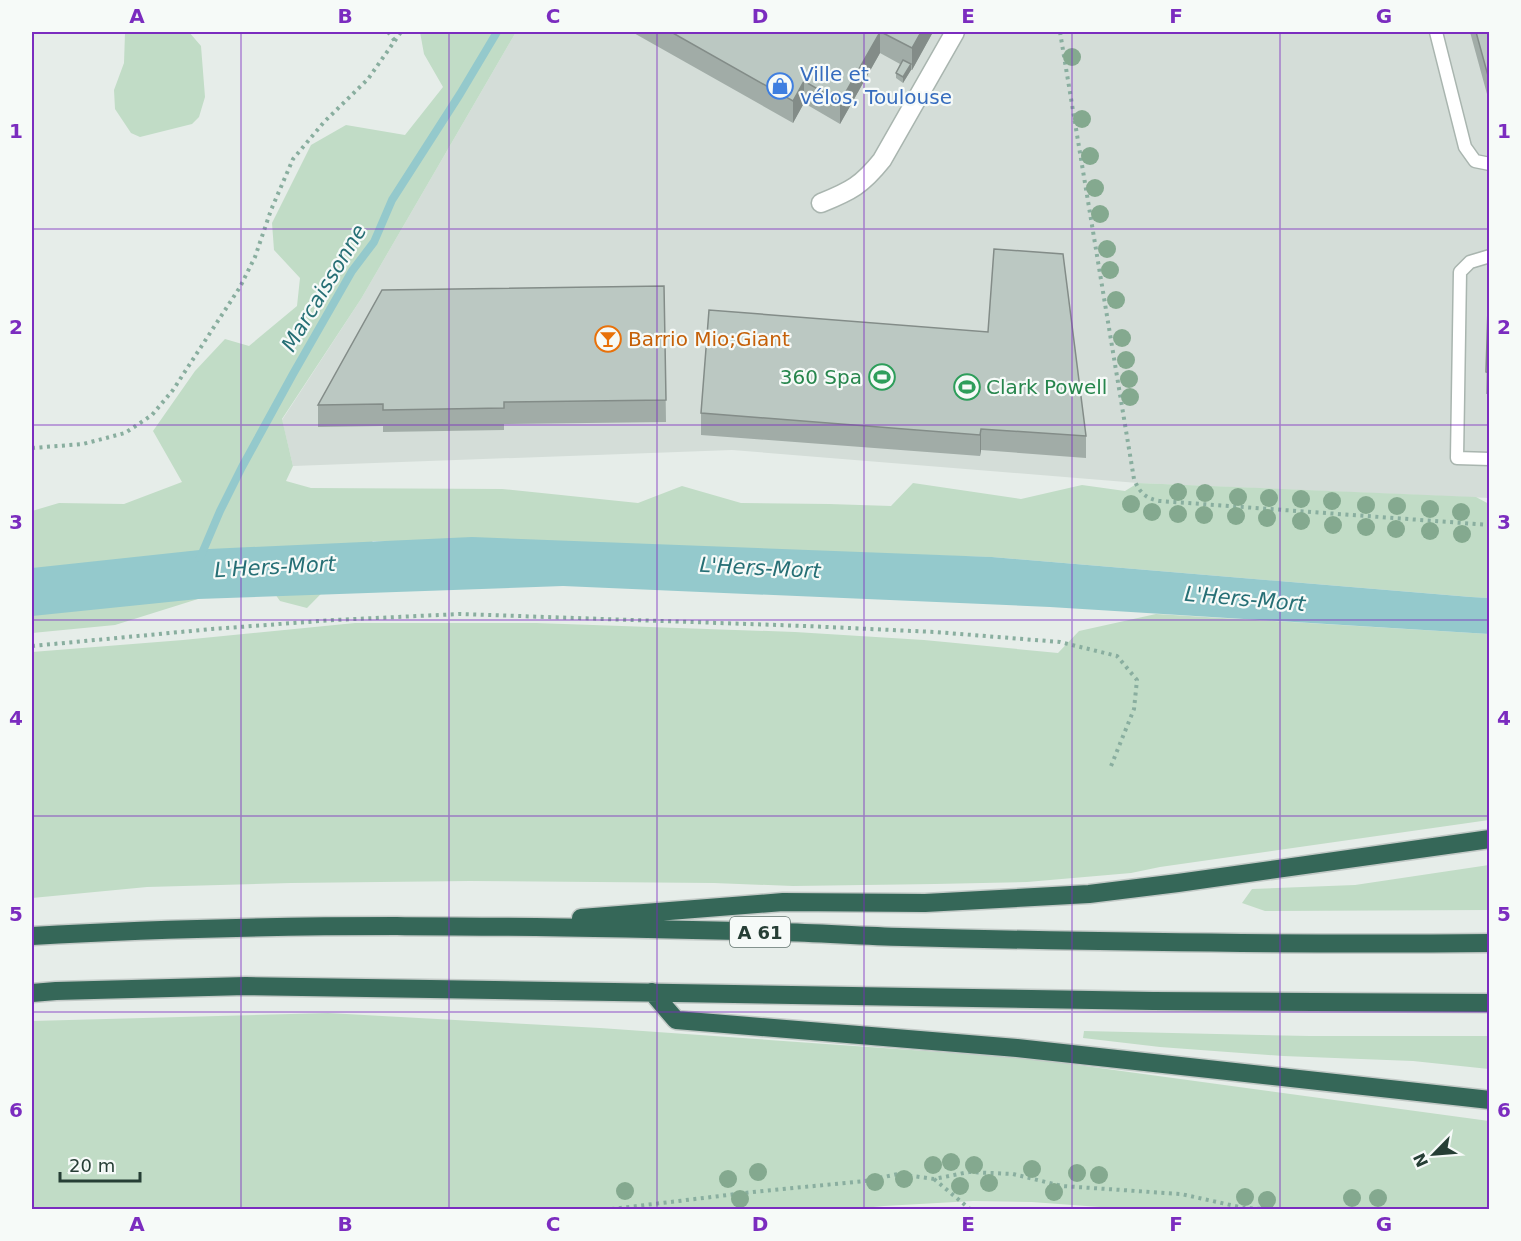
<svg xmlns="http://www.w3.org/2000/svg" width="1521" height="1241" viewBox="0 0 1521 1241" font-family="'DejaVu Sans',sans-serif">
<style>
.built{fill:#d4ddd8}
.green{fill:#c1dcc6}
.water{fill:#94c9cc}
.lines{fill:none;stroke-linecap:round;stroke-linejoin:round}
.stream{stroke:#94c9cc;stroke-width:8}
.service-casing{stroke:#a9b5af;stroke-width:15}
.minor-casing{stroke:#a9b5af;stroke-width:21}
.motorway-casing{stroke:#c2c9c6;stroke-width:21}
.path{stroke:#89ae9f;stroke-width:4;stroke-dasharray:3 4.5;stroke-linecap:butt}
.service{stroke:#fff;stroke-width:12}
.minor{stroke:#fff;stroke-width:18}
.motorway{stroke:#356758;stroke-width:18}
.tree{fill:#84a98f}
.wall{fill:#a1aca7}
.shaded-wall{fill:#838c88}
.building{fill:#bbc8c2;stroke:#838c88;stroke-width:1.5}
.grid{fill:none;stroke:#7b2cbf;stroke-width:1.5;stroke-opacity:0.55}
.labels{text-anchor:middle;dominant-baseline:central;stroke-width:4.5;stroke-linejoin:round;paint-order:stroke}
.shield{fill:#f6faf8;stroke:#647670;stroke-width:1.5}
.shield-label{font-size:18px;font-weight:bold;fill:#263e35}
.shop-label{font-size:20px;fill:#366cbe;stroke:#f6faf8;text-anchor:start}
.food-label{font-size:20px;fill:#c56008;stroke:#f6faf8;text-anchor:start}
.leisure-label{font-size:20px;fill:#27864d;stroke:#f6faf8;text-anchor:end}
.water-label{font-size:21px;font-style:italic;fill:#266f75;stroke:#f6faf8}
.neatline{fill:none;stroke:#7b2cbf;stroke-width:2}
.grid-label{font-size:20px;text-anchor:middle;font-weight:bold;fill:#7b2cbf}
</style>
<rect width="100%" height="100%" fill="#e6ede9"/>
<!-- built -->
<path class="built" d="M 516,32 L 1489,32 L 1489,498 L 1138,483 L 732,450 L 293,466 L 282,420 L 361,299 Z"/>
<!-- green -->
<path class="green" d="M 126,32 L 189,32 L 201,46 L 205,97 L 199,117 L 192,124 L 140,137 L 131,133 L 115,109 L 114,90 L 124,63 L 125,33 Z
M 420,32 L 516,32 L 361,299 L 282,419 L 293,466 L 286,481 L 311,488 L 502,489 L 638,503 L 682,486 L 741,503 L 829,504 L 891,506 L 913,483 L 1021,499 L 1082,485 L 1125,491 L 1138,483 L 1476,497 L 1489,504 L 1489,598 L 1471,597 L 992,557 L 373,541 L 307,608 L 280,601 L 246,553 L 198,599 L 115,625 L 32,633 L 32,511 L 59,503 L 124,504 L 182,482 L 153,431 L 195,371 L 225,339 L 249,346 L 297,306 L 300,278 L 274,250 L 272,223 L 311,145 L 346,125 L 405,135 L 443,87 L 424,54 Z
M 1156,614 L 1489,634 L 1489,820 L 1160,867 L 1131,873 L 1027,882 L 935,884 L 793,886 L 714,883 L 469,881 L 291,883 L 147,887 L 32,898 L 32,652 L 183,640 L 355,623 L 536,623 L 795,632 L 924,640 L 1058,653 L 1079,631 Z
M 1489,865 L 1489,910 L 1265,911 L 1242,903 L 1252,889 L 1355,885 Z
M 328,1013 L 600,1028 L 1026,1058 L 1489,1121 L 1489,1209 L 1140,1210 L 1032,1202 L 973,1201 L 884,1206 L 842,1210 L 32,1209 L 32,1021 Z
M 1084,1031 L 1309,1036 L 1489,1036 L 1489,1069 L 1413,1061 L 1283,1056 L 1160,1047 L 1083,1038 Z"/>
<!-- water -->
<path class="water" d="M 472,537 L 992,557 L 1471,597 L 1489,598 L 1489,634 L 1050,607 L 563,586 L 198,599 L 32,616 L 32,568 L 209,549 Z"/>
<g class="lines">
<!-- stream -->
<path class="stream" d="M 200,558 L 220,511 L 242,467 L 293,374 L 352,271 L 374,242 L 392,200 L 460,94 L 497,32"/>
<!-- service casing -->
<g class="service-casing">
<path id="service" d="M 1436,32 L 1465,147 L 1475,161 L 1490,164
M 1490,256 L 1470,262 L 1460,272 L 1457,458 L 1490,459"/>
</g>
<!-- minor casing -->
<g class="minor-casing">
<path id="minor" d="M 821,203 C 851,191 862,185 882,160 L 955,32"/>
</g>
<!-- motorway casing -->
<g class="motorway-casing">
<path id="motorway" d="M 581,918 L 783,902 L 925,903 L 1089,894 L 1178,883 L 1490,839
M 32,936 C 280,921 530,926 779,932 C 820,933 862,936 903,937 C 1099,942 1294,945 1490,943
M 652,992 L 676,1020 L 1017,1048 L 1490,1100
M 32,993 L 56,991 L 246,986 L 1153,1001 L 1490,1003"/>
</g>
<!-- path -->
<path class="path" d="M 388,32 L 395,41
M 1060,32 L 1134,479 C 1139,492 1146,499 1160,501 L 1490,525
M 32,448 L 83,444 L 125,433 L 152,415 L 173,390 L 240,287 L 255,257 L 271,210 L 293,159 L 324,122 L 368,79 L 401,32
M 32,646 L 212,629 L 334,620 L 460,614 L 806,626 L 935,632 L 1060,642 L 1117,656 L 1137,680 L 1134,709 L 1111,766
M 934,1179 L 971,1210
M 604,1210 L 753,1192 L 865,1181 L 898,1174 L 934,1179 L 969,1172 L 1013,1174 L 1062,1186 L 1181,1194 L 1244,1208 L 1286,1210"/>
<!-- service -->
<use href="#service" class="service"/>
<!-- minor -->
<use href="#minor" class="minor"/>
<!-- motorway -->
<use href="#motorway" class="motorway"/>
</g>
<!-- trees -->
<g class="tree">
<circle cx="1072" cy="57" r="9"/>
<circle cx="1082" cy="119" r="9"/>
<circle cx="1090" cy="156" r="9"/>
<circle cx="1095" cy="188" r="9"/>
<circle cx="1100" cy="214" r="9"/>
<circle cx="1107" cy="249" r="9"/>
<circle cx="1110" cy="270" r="9"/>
<circle cx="1116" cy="300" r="9"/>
<circle cx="1122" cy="338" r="9"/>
<circle cx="1126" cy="360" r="9"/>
<circle cx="1129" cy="379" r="9"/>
<circle cx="1130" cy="397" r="9"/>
<circle cx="1178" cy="492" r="9"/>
<circle cx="1205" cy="493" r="9"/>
<circle cx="1238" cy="497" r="9"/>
<circle cx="1269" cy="498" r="9"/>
<circle cx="1301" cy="499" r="9"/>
<circle cx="1332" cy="501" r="9"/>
<circle cx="1131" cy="504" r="9"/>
<circle cx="1366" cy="505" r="9"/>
<circle cx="1397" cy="506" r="9"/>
<circle cx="1430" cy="509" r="9"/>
<circle cx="1152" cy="512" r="9"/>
<circle cx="1461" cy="512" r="9"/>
<circle cx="1178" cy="514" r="9"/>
<circle cx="1204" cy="515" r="9"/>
<circle cx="1236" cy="516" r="9"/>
<circle cx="1267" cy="518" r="9"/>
<circle cx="1301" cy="521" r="9"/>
<circle cx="1333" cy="525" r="9"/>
<circle cx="1366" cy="527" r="9"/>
<circle cx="1396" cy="529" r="9"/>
<circle cx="1430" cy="531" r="9"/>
<circle cx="1462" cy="534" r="9"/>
<circle cx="951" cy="1162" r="9"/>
<circle cx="933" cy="1165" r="9"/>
<circle cx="974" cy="1165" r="9"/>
<circle cx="1032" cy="1169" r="9"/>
<circle cx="758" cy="1172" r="9"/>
<circle cx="1077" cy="1173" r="9"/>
<circle cx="1099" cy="1175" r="9"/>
<circle cx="728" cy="1179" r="9"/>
<circle cx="904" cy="1179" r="9"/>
<circle cx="875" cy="1182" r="9"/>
<circle cx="989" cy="1183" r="9"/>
<circle cx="960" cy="1186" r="9"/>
<circle cx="625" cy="1191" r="9"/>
<circle cx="1054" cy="1192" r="9"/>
<circle cx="1245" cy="1197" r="9"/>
<circle cx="1352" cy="1198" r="9"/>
<circle cx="1378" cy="1198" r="9"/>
<circle cx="740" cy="1199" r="9"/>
<circle cx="1267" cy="1200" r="9"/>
</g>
<!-- wall -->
<path class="wall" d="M 632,32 L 933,32 L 912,70 L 911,70 L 903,83 L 896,78 L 896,73 L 900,64 L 880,53 L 840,124 L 804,103 L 793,123 Z
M 1470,32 L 1490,32 L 1490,105 Z
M 1489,275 L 1490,394 L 1486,394 Z
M 664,286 L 666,422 L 504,424 L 504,430 L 383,432 L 383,426 L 318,427 L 318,405 Z
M 709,310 L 1086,436 L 1086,458 L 981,450 L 980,456 L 701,435 L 701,413 Z"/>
<!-- shaded-wall -->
<path class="shaded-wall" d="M 880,32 L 880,53 L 840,124 L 840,102 Z
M 921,32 L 933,32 L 912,70 L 912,48 Z
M 911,64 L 911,70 L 903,83 L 903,77 Z
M 804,81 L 804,103 L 793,123 L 793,101 Z
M 981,429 L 981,450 L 980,456 L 980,435 Z"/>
<!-- building -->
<path class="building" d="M 671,32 L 880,32 L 840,102 L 804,81 L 793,101 Z
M 881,32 L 921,32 L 912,48 Z
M 1476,32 L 1490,32 L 1490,83 Z
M 903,60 L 911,64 L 903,77 L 896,73 Z
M 994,249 L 1063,254 L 1086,436 L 981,429 L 980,435 L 701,413 L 709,310 L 988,332 Z
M 1489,275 L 1490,275 L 1490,373 L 1486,372 Z
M 664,286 L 666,400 L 504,402 L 504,408 L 383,410 L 383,404 L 318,405 L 382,290 Z"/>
<!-- grid -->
<path class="grid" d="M 241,32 L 241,1210M 449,32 L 449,1210M 657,32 L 657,1210M 864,32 L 864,1210M 1072,32 L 1072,1210M 1280,32 L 1280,1210M 32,229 L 1490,229M 32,425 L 1490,425M 32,620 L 1490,620M 32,816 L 1490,816M 32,1012 L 1490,1012"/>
<!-- icons -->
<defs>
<g id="shop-ring" transform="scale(1.35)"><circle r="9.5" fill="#f6faf8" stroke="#3f7fe0" stroke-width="1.5"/><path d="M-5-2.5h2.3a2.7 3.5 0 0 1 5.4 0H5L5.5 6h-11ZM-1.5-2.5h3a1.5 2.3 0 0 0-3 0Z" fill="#3f7fe0"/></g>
<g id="bar-ring" transform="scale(1.35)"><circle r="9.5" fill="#f6faf8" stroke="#e8710a" stroke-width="1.5"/><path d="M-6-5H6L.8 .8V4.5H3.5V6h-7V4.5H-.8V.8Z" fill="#e8710a"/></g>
<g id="stadium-ring" transform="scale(1.35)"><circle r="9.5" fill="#f6faf8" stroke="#2e9e5b" stroke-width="1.5"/><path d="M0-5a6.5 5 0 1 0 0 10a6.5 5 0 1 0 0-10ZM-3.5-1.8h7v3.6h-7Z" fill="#2e9e5b"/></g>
</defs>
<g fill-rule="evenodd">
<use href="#shop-ring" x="780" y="86"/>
<use href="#bar-ring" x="608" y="339"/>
<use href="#stadium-ring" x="882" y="377"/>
<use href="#stadium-ring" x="967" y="387"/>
</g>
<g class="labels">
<!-- shield labels -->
<rect class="shield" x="730" y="917" width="60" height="30" rx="4.5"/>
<g class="shield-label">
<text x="760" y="932">A 61</text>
</g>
<!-- shop labels -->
<g class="shop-label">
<text x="800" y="74">Ville et<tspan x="800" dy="23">vélos, Toulouse</tspan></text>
</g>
<!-- food labels -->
<g class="food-label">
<text x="628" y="339">Barrio Mio;Giant</text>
</g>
<!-- leisure labels -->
<g class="leisure-label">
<text x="862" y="377">360 Spa</text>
<text x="986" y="387" text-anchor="start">Clark Powell</text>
</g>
<!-- water labels -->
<g class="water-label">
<text transform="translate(324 288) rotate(-59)">Marcaissonne</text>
<text transform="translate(275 567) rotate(-3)">L'Hers-Mort</text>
<text transform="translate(760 568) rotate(3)">L'Hers-Mort</text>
<text transform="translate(1245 599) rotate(5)">L'Hers-Mort</text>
</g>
</g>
<!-- border -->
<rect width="1521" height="1241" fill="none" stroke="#f6faf8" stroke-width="66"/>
<!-- north arrow -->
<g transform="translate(1434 1154) rotate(245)" stroke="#f6faf8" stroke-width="4.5" paint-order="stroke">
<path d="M0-4.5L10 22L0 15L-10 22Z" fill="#263e35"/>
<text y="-9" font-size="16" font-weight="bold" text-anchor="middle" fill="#263e35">N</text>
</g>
<!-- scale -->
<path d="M60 1172v9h80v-9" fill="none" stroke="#263e35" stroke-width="3"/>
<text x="69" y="1172" font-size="18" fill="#263e35" stroke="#f6faf8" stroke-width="4.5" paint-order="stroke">20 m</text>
<rect x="33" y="33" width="1455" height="1175" class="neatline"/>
<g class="grid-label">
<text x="137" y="23">A</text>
<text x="345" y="23">B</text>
<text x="553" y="23">C</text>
<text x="760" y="23">D</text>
<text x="968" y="23">E</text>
<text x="1176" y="23">F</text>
<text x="1384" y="23">G</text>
<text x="16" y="138">1</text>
<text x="1504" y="138">1</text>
<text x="16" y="334">2</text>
<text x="1504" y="334">2</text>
<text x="16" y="529">3</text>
<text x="1504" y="529">3</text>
<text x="16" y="725">4</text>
<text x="1504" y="725">4</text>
<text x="16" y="921">5</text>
<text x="1504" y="921">5</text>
<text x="16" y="1117">6</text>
<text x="1504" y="1117">6</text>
<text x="137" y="1231">A</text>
<text x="345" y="1231">B</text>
<text x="553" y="1231">C</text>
<text x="760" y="1231">D</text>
<text x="968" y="1231">E</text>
<text x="1176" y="1231">F</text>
<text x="1384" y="1231">G</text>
</g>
</svg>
